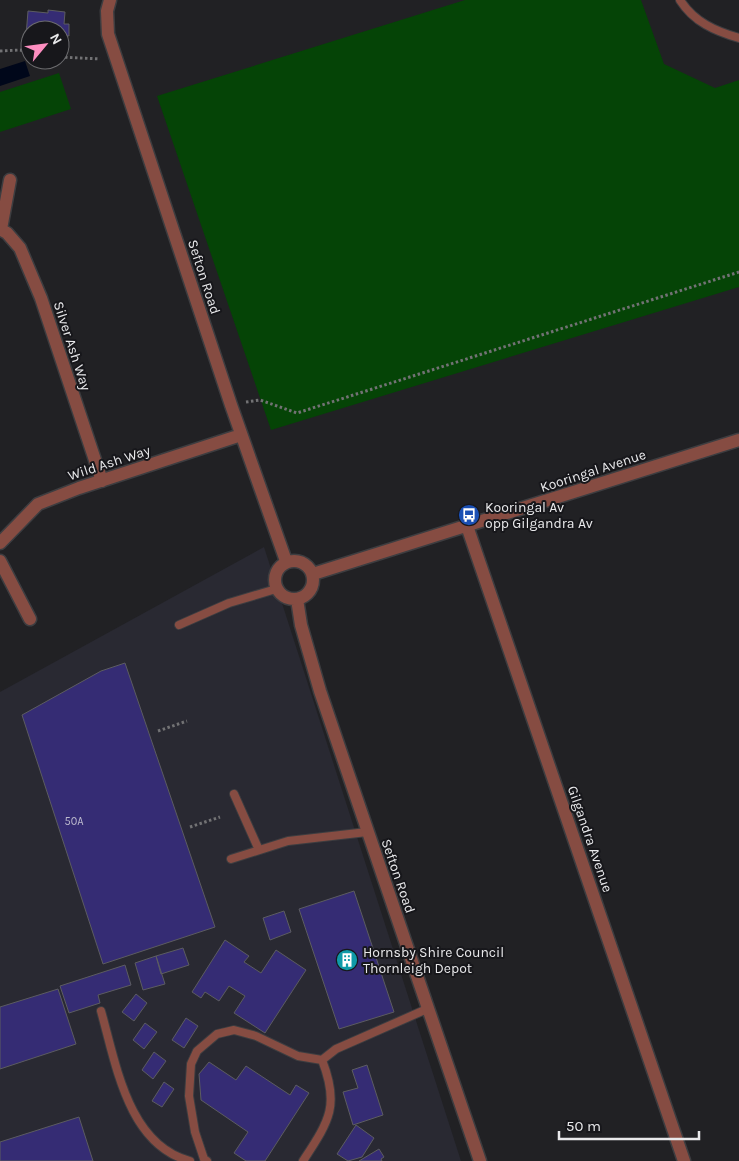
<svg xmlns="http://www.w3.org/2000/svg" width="739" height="1161" viewBox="0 0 739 1161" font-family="Karla,sans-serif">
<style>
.built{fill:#292932}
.green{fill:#054406}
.water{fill:#00071a}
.building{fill:#352c74;stroke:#5c5c61}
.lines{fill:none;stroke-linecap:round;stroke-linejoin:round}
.lane-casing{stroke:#3d3d40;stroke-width:10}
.street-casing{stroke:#3d3d40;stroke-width:15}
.path{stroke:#727274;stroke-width:3;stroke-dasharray:2.5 2.5;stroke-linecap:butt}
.lane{stroke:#864c42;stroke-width:8}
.street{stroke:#864c42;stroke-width:12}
.labels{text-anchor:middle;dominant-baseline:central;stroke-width:4;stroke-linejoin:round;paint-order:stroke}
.number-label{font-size:11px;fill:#bcbacd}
.street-label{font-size:14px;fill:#e9e9eb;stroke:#17171b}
.poi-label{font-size:14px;fill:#e9e9eb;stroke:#17171b;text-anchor:start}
</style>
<rect width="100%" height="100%" fill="#212124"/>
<!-- built -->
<path class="built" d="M 264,547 L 461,1161 L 0,1161 L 0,692 Z"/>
<!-- green -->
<path class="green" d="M 465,0 L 641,0 L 664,64 L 715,88 L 739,80 L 739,287 L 271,430 L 157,96 Z
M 59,73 L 71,109 L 0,132 L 0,92 Z"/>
<!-- water -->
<path class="water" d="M 25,61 L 30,76 L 0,86 L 0,69 Z"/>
<!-- building -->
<path class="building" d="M 48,10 L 65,12 L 64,24 L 69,24 L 69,36 L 63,35 L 62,45 L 60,45 L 60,30 L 30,30 L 30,37 L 26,36 L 28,11 L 48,13 Z
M 125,663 L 215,927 L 103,964 L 22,715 L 101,671 Z
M 354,891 L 394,1012 L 339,1029 L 299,909 Z
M 284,911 L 291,932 L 270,940 L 263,918 Z
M 225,940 L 249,956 L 244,962 L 261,973 L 276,950 L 306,970 L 265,1033 L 234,1013 L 245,996 L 229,986 L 219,1001 L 205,992 L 201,998 L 192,992 Z
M 183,948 L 189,965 L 161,974 L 156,956 Z
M 156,956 L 165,984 L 143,990 L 135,963 Z
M 125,965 L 131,985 L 98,995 L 100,1003 L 69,1013 L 60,986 Z
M 58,989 L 76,1044 L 0,1069 L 0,1007 Z
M 136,994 L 147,1003 L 134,1021 L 122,1012 Z
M 186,1018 L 198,1026 L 184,1048 L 172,1040 Z
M 145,1023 L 157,1032 L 144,1049 L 133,1040 Z
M 154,1052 L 166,1061 L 153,1079 L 142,1070 Z
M 209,1062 L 236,1080 L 246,1066 L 290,1095 L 296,1085 L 309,1093 L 265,1161 L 246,1161 L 234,1153 L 248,1132 L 201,1100 L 199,1074 Z
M 367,1065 L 383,1115 L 353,1125 L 343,1092 L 358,1088 L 352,1070 Z
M 164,1082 L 174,1089 L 162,1107 L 152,1101 Z
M 79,1117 L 93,1161 L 0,1161 L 0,1142 Z
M 356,1125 L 374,1138 L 362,1157 L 348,1161 L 337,1154 Z
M 379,1149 L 384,1157 L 381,1159 L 382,1161 L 359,1161 Z"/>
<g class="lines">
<!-- lane casing -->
<g class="lane-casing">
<path id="lane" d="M 680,0 C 694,22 715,31 739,38
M 179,625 L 229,603 L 276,589
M 234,794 L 259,850
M 231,859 L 288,841 L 367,832
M 101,1011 C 116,1064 128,1145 190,1161
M 207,1161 L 204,1159 L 195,1132 L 189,1096 L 191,1064 L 197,1051 L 217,1034 L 234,1030 L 256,1036 L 298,1056 L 322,1060 L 336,1049 L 427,1009
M 303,1161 C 329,1121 340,1106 322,1060"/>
</g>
<!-- street casing -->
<g class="street-casing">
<path id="street" d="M 110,0 L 107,11 L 108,34 L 231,405 L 286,561
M 0,229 L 7,233 L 20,248 L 41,298 L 102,481
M 1,229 L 10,180
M 467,526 L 684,1161
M 0,543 L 38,504 L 79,488 L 241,435
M275 580a19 19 0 1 1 38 0a19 19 0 1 1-38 0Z
M 0,561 L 30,619
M 313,574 L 739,440
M 297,599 L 301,625 L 320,691 L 480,1161"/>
</g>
<!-- path -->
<path class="path" d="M 0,51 L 20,50 L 30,52
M 60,57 L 100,59
M 246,402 L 260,400 L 297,413 L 739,272
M 158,731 L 187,721
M 190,827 L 220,817"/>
<!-- lane -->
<use href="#lane" class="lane"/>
<!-- street -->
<use href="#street" class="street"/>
</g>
<!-- icons -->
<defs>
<g id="bus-disc" transform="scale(1.125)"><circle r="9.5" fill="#1a4fb4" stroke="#17171b"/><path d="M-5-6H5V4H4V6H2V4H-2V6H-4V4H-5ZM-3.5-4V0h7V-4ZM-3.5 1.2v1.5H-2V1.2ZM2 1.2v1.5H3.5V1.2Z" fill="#fff"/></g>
<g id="building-disc" transform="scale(1.125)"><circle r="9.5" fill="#0f9aa8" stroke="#17171b"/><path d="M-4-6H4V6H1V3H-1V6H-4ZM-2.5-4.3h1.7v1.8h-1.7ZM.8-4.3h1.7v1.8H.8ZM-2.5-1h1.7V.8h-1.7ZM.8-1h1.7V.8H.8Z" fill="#fff"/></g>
</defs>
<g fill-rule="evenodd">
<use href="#bus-disc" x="469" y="515"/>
<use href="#building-disc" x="347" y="960"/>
</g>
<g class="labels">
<!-- number labels -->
<g class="number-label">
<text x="74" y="821">50A</text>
</g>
<!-- street labels -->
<g class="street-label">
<text transform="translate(204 277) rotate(72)">Sefton Road</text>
<text transform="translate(72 346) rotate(72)">Silver Ash Way</text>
<text transform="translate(109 463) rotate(-18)">Wild Ash Way</text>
<text transform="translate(593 471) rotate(-18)">Kooringal Avenue</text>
<text transform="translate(590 839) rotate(71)">Gilgandra Avenue</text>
<text transform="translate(398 876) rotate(71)">Sefton Road</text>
</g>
<!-- poi labels -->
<g class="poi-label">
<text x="485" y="507">Kooringal Av<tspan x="485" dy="16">opp Gilgandra Av</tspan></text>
<text x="363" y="952">Hornsby Shire Council<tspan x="363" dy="16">Thornleigh Depot</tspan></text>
</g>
</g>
<!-- north arrow -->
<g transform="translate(45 45) rotate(61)"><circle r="24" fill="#17171b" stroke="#6b6b6e"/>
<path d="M0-4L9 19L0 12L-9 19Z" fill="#fd8ec0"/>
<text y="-8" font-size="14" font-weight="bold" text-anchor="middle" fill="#e9e9eb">N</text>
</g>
<!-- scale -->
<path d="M559 1131v8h140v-8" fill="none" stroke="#e9e9eb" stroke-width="2.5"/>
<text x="566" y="1131" font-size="15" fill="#e9e9eb" stroke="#17171b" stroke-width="4" paint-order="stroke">50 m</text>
</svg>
